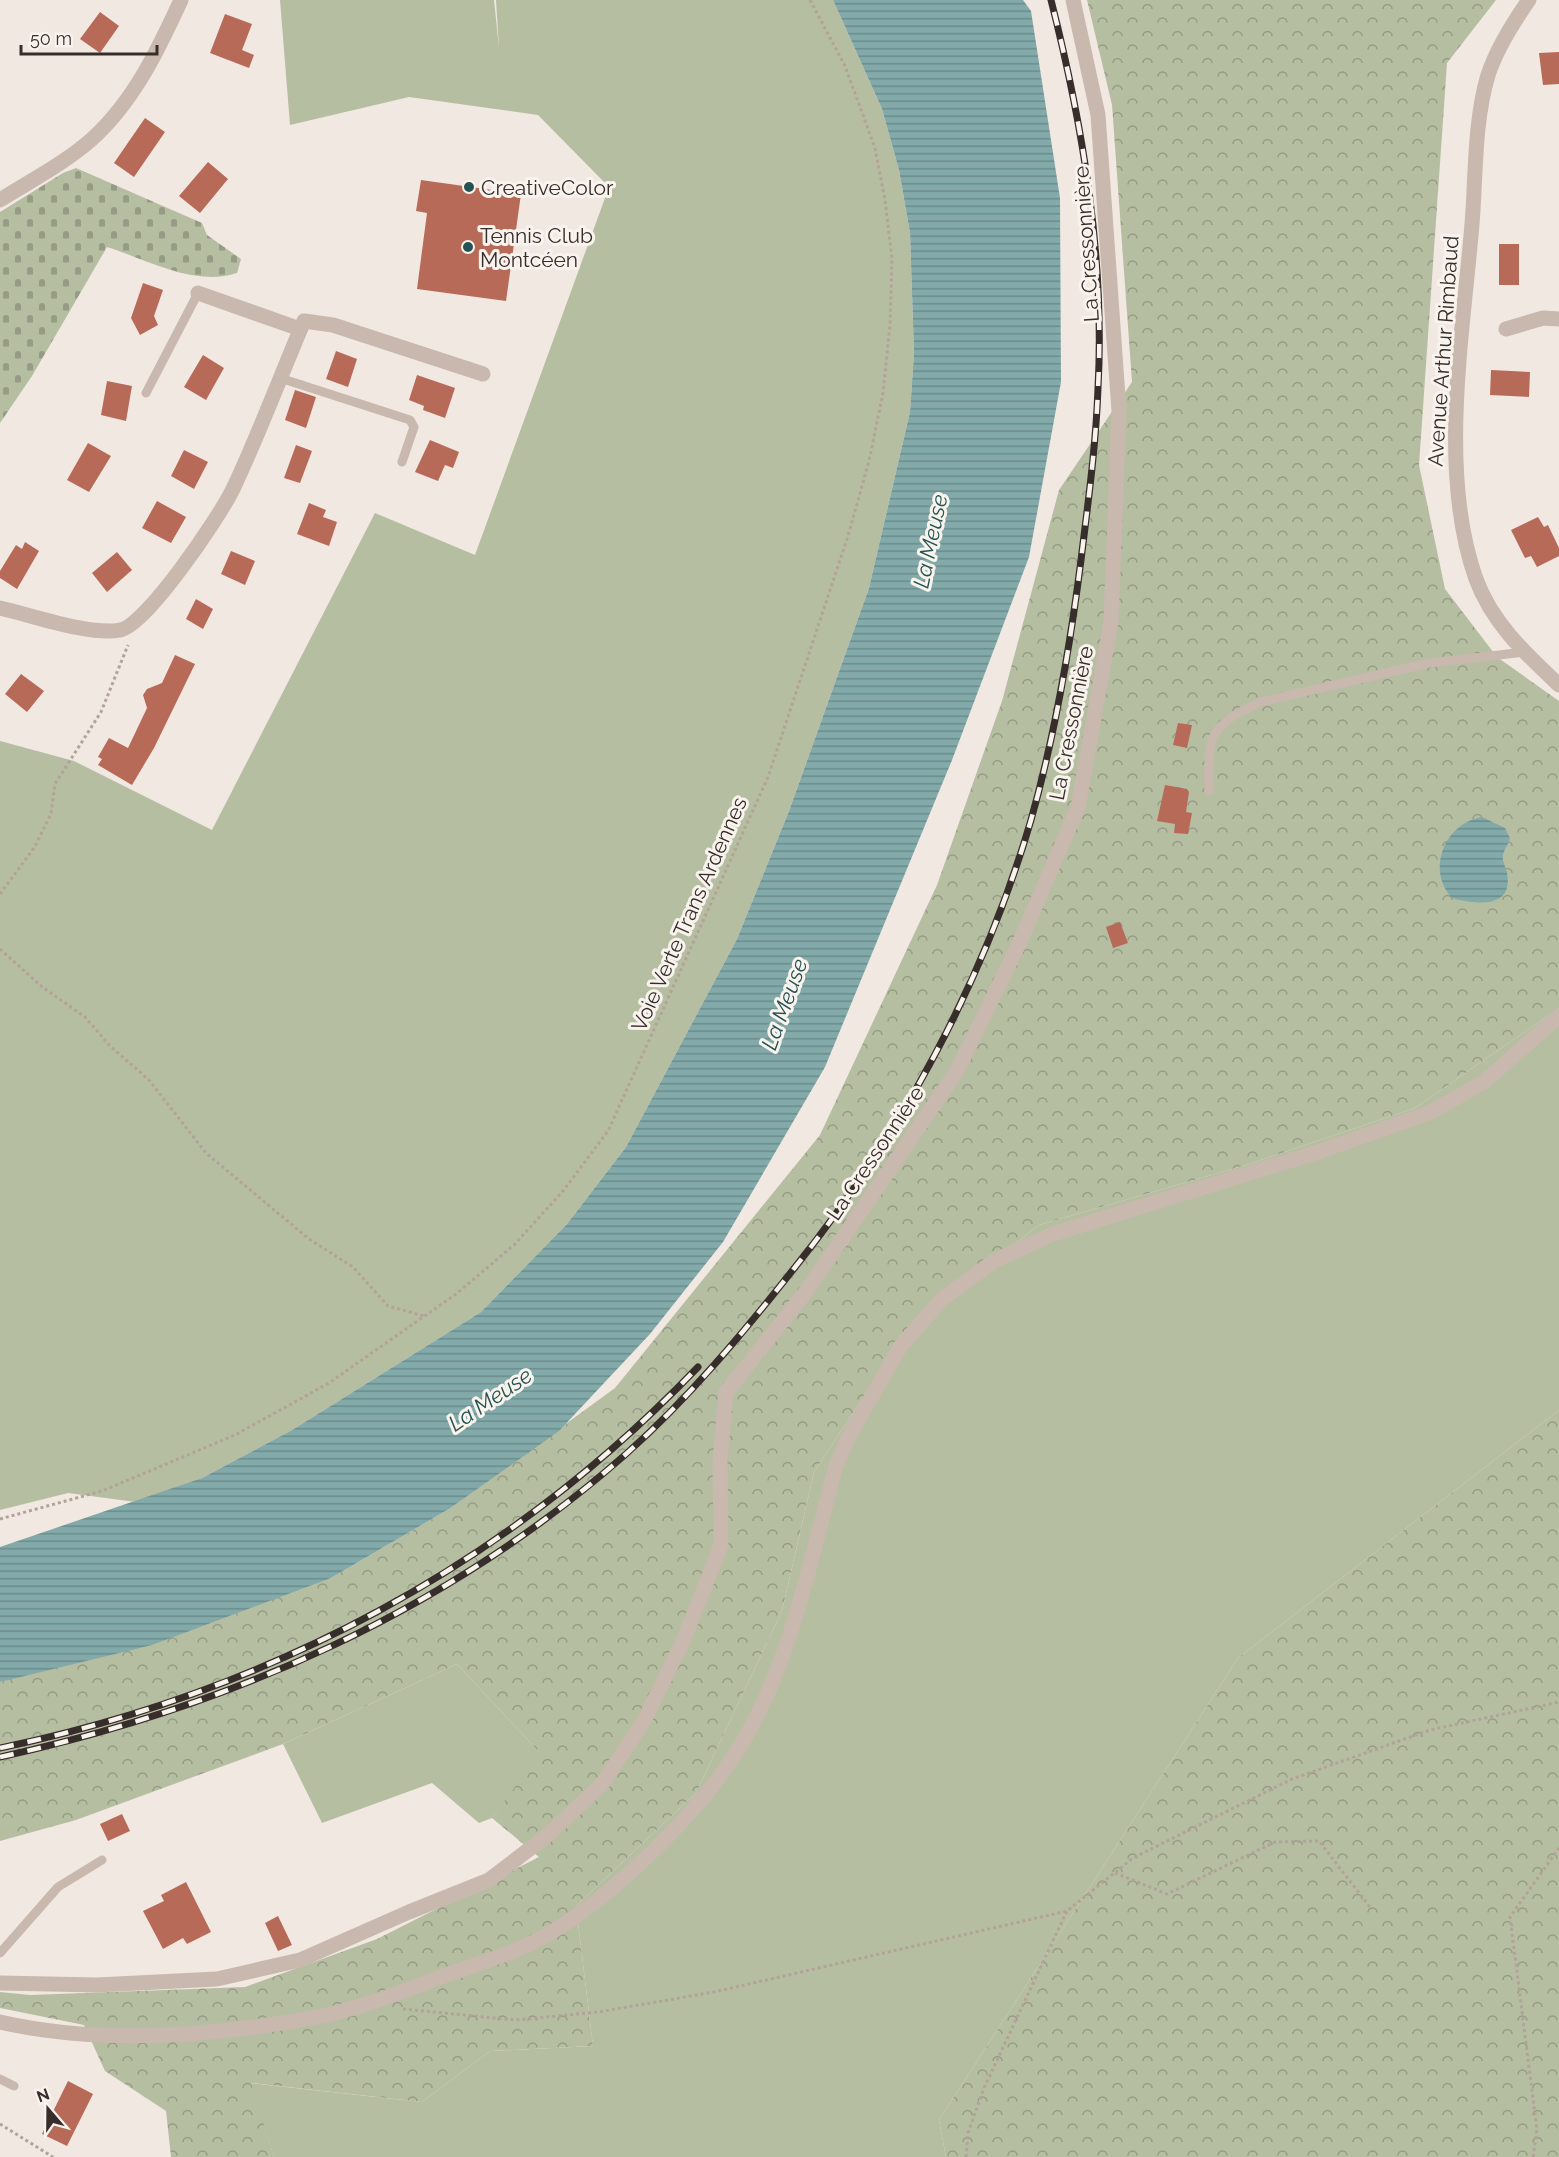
<svg xmlns="http://www.w3.org/2000/svg" width="1559" height="2157" viewBox="0 0 1559 2157" font-family="Raleway,sans-serif">
<style>
.grass{fill:#b6bea2}
.forest{fill:url(#forest-crowns)}
.cemetery{fill:url(#cemetery-stones)}
.water{fill:url(#water-rules)}
.building{fill:#b86a58}
.lines{fill:none;stroke-linecap:round;stroke-linejoin:round}
.path{stroke:#b3a298;stroke-width:3;stroke-dasharray:3 3;stroke-linecap:butt}
.service{stroke:#c8b8ae;stroke-width:9}
.minor{stroke:#c8b8ae;stroke-width:15}
.tertiary{stroke:#c8b8ae;stroke-width:15}
.rail-casing{stroke:#372e2b;stroke-width:7}
.rail{stroke:#f8f3ed;stroke-width:4.5;stroke-dasharray:14;stroke-linecap:butt}
.poi-dot{fill:#255354;stroke:#f8f3ed;stroke-width:2}
.labels{text-anchor:middle;dominant-baseline:central;stroke-width:6;stroke-linejoin:round;paint-order:stroke}
.poi-label{font-size:21px;fill:#372e2b;stroke:#f8f3ed;text-anchor:start}
.street-label{font-size:21px;fill:#372e2b;stroke:#f8f3ed}
.water-label{font-size:22px;font-style:italic;fill:#255354;stroke:#f8f3ed}
</style>
<defs>
<pattern id="forest-crowns" width="20" height="18" patternUnits="userSpaceOnUse" patternTransform="scale(1.5)"><rect width="20" height="18" fill="#b6bea2"/><path d="M2 6a3 3 0 1 1 6 0M12 15a3 3 0 1 1 6 0" fill="none" stroke="#959b84"/></pattern>
<pattern id="cemetery-stones" width="16" height="16" patternUnits="userSpaceOnUse" patternTransform="scale(1.5)"><rect width="16" height="16" fill="#b6bea2"/><path d="M2 7V4a2 2 0 0 1 4 0v3zM10 15v-3a2 2 0 0 1 4 0v3z" fill="#959b84"/></pattern>
<pattern id="water-rules" width="6" height="5" patternUnits="userSpaceOnUse" patternTransform="scale(1.5)"><rect width="6" height="5" fill="#83aaaa"/><path d="M0 2.5h6" fill="none" stroke="#6c8b8b"/></pattern>
</defs>
<rect width="100%" height="100%" fill="#f1e8e1"/>
<!-- grass -->
<path class="grass" d="M 280,0 L 494,0 L 499,48 L 496,0 L 833,0 L 882,109 L 899,170 L 910,233 L 914,353 L 910,412 L 869,588 L 789,811 L 737,939 L 626,1147 L 567,1224 L 481,1312 L 292,1430 L 202,1478 L 136,1502 L 68,1493 L 0,1510 L 0,741 L 74,761 L 212,830 L 375,513 L 475,555 L 609,187 L 538,115 L 409,97 L 290,125 Z
M 1559,1008 L 1559,1410 L 1238,1658 L 939,2120 L 946,2157 L 274,2157 L 250,2083 L 422,2102 L 490,2051 L 593,2046 L 576,1906 L 696,1793 L 782,1611 L 814,1472 L 911,1325 L 1039,1225 L 1246,1165 L 1415,1108 Z
M 457,1664 L 541,1754 L 492,1818 L 479,1823 L 432,1783 L 322,1823 L 283,1744 Z"/>
<!-- forest -->
<path class="forest" d="M 1087,0 L 1496,0 L 1447,63 L 1419,465 L 1445,589 L 1497,657 L 1559,701 L 1559,1008 L 1415,1108 L 1246,1165 L 1039,1225 L 911,1325 L 814,1472 L 782,1611 L 696,1793 L 576,1906 L 593,2046 L 490,2051 L 422,2102 L 251,2083 L 274,2157 L 171,2157 L 166,2111 L 105,2071 L 84,2025 L 0,2008 L 0,1992 L 30,1995 L 245,1987 L 377,1939 L 539,1857 L 492,1818 L 540,1753 L 457,1664 L 283,1744 L 76,1820 L 0,1841 L 0,1682 L 331,1578 L 449,1509 L 615,1388 L 820,1135 L 937,885 L 1002,701 L 1059,490 L 1132,382 L 1112,105 Z
M 1559,1410 L 1559,2157 L 946,2157 L 939,2120 L 1238,1658 Z"/>
<!-- cemetery -->
<path class="cemetery" d="M 76,168 L 202,223 L 207,235 L 241,259 L 237,273 C 194,287 148,260 107,247 L 32,376 L 0,423 L 0,212 L 63,173 Z"/>
<!-- water -->
<path class="water" d="M 833,0 L 1023,0 L 1031,11 L 1060,198 L 1061,382 L 1029,557 L 952,760 L 825,1067 L 723,1242 L 650,1334 L 559,1431 L 449,1509 L 331,1578 L 152,1645 L 0,1682 L 0,1547 L 202,1478 L 292,1430 L 481,1312 L 567,1224 L 626,1147 L 737,939 L 789,811 L 869,588 L 910,412 L 914,353 L 910,233 L 899,170 L 882,109 Z
M 1482,817 L 1505,828 L 1510,838 C 1509,844 1504,849 1503,855 C 1502,862 1506,867 1507,873 C 1514,910 1474,904 1452,898 C 1426,871 1444,823 1482,817 Z"/>
<!-- building -->
<path class="building" d="M 100,12 L 119,26 L 100,53 L 80,39 Z
M 225,14 L 252,24 L 242,50 L 254,55 L 249,68 L 210,53 Z
M 1559,52 L 1559,84 L 1543,85 L 1539,53 Z
M 145,118 L 165,132 L 134,177 L 114,163 Z
M 208,162 L 228,179 L 200,213 L 179,196 Z
M 421,180 L 521,194 L 506,301 L 417,289 L 427,213 L 416,211 Z
M 1499,244 L 1519,244 L 1519,285 L 1499,285 Z
M 143,283 L 163,290 L 154,316 L 158,325 L 140,335 L 131,318 Z
M 336,351 L 357,359 L 348,387 L 326,379 Z
M 203,355 L 224,368 L 206,400 L 184,387 Z
M 1491,370 L 1530,372 L 1529,397 L 1490,395 Z
M 417,375 L 455,388 L 445,418 L 423,410 L 424,406 L 409,400 Z
M 107,381 L 132,386 L 126,421 L 101,415 Z
M 295,390 L 316,397 L 306,428 L 285,420 Z
M 430,440 L 459,452 L 453,468 L 445,465 L 438,481 L 415,472 Z
M 88,443 L 111,456 L 89,492 L 67,480 Z
M 296,445 L 312,451 L 300,483 L 284,478 Z
M 184,450 L 208,462 L 194,489 L 171,476 Z
M 157,501 L 186,517 L 171,543 L 142,528 Z
M 309,503 L 326,510 L 323,517 L 337,522 L 329,546 L 297,534 Z
M 1538,517 L 1544,527 L 1548,525 L 1559,548 L 1559,556 L 1537,567 L 1531,556 L 1525,558 L 1511,530 Z
M 25,542 L 39,551 L 17,589 L 0,578 L 0,571 L 16,545 L 22,549 Z
M 231,551 L 255,561 L 245,585 L 221,574 Z
M 117,552 L 132,570 L 107,592 L 92,573 Z
M 196,599 L 213,609 L 203,629 L 186,619 Z
M 175,655 L 195,664 L 154,748 L 132,785 L 98,765 L 102,759 L 98,757 L 109,738 L 128,748 L 147,708 L 143,695 L 147,689 L 162,683 Z
M 21,674 L 44,691 L 27,712 L 5,694 Z
M 1178,723 L 1192,725 L 1187,748 L 1173,745 Z
M 1165,785 L 1187,789 L 1189,792 L 1186,812 L 1192,813 L 1188,834 L 1174,833 L 1175,824 L 1157,821 Z
M 1120,922 L 1128,943 L 1113,948 L 1106,927 Z
M 122,1814 L 130,1831 L 108,1841 L 100,1824 Z
M 186,1882 L 211,1932 L 187,1944 L 183,1938 L 163,1949 L 143,1911 L 164,1901 L 161,1895 Z
M 278,1916 L 292,1945 L 278,1951 L 265,1923 Z
M 68,2081 L 93,2094 L 67,2146 L 42,2134 Z"/>
<g class="lines">
<!-- path -->
<path class="path" d="M 0,894 L 34,848 L 51,814 L 55,784 L 101,712 L 128,645
M 0,949 L 41,986 L 85,1017 L 110,1046 L 149,1080 L 206,1153 L 309,1239 L 353,1267 L 388,1306 L 424,1316
M 0,1519 L 102,1491 L 235,1435 L 329,1383 L 456,1294 L 514,1245 L 563,1191 L 608,1131 L 768,777 L 848,536 L 869,461 L 883,393 L 890,325 L 892,259 L 885,200 L 875,148 L 845,66 L 810,0
M 1115,1873 L 1167,1894 L 1275,1842 L 1319,1841 L 1370,1907
M 403,2009 L 515,2020 L 598,2012 L 714,1992 L 1067,1911 L 1133,1858 L 1292,1779 L 1430,1730 L 1559,1702
M 0,2124 L 53,2157
M 966,2157 L 968,2133 L 984,2088 L 1067,1911
M 1533,2157 L 1537,2130 L 1510,1917 L 1559,1848"/>
<!-- service -->
<path class="service" d="M 280,378 L 410,420 L 414,427 L 402,462
M 146,393 L 198,293
M 1209,791 C 1208,735 1208,726 1261,702 L 1429,663 L 1525,652
M 0,1953 L 58,1887 L 102,1860
M 0,2079 L 14,2086"/>
<!-- minor -->
<path class="minor" d="M 0,200 C 30,181 65,163 92,139 C 134,101 158,50 181,0
M 198,293 L 300,329
M 1506,329 L 1543,318 L 1559,319
M 0,608 C 32,615 90,636 120,630 C 146,626 220,516 233,489 C 259,434 280,377 304,321 L 333,325 L 483,374
M 0,1983 L 97,1985 L 217,1979 L 300,1960 L 409,1912 L 489,1880 L 549,1834 L 602,1784 L 644,1721 L 684,1639 L 721,1545 L 720,1461 L 726,1392 L 805,1293 L 957,1071 L 1018,946 L 1078,807 L 1111,622 L 1119,411 L 1098,115 L 1073,0"/>
<!-- tertiary -->
<path class="tertiary" d="M 1529,0 C 1512,24 1497,48 1488,75 C 1474,122 1476,176 1472,224 C 1463,335 1438,472 1476,579 C 1492,623 1526,654 1559,685
M 0,2022 C 101,2045 215,2036 317,2017 C 363,2008 408,1989 452,1973 C 484,1962 517,1952 547,1935 C 609,1898 683,1828 725,1769 C 788,1682 808,1568 836,1466 L 849,1436 L 900,1347 L 941,1300 L 994,1261 L 1053,1234 L 1321,1151 L 1429,1113 L 1484,1082 L 1559,1016"/>
<!-- rail casing -->
<g class="rail-casing">
<path id="rail" d="M 0,1748 C 269,1692 507,1566 698,1367
M 0,1757 C 230,1707 448,1611 626,1454 C 689,1398 744,1332 796,1266 C 900,1136 984,981 1031,820 C 1055,735 1070,647 1081,560 C 1088,503 1096,445 1098,388 C 1105,258 1083,126 1051,0"/>
</g>
<!-- rail -->
<use href="#rail" class="rail"/>
</g>
<!-- markers -->
<g class="poi-dot">
<circle cx="469" cy="187" r="6"/>
<circle cx="468" cy="247" r="6"/>
</g>
<g class="labels">
<!-- poi labels -->
<g class="poi-label">
<text x="481" y="187">CreativeColor</text>
<text x="480" y="235">Tennis Club<tspan x="480" dy="24">Montcéen</tspan></text>
</g>
<!-- street labels -->
<g class="street-label">
<text transform="translate(1086 244) rotate(-94)">La Cressonnière</text>
<text transform="translate(1443 351) rotate(-86)">Avenue Arthur Rimbaud</text>
<text transform="translate(1071 723) rotate(-79)">La Cressonnière</text>
<text transform="translate(689 914) rotate(-66)">Voie Verte Trans Ardennes</text>
<text transform="translate(875 1153) rotate(-56)">La Cressonnière</text>
</g>
<!-- water labels -->
<g class="water-label">
<text transform="translate(930 541) rotate(-78)">La Meuse</text>
<text transform="translate(784 1004) rotate(-70)">La Meuse</text>
<text transform="translate(490 1399) rotate(-34)">La Meuse</text>
</g>
</g>
<!-- north arrow -->
<g transform="translate(48 2109) rotate(340)" stroke="#f8f3ed" stroke-width="4.5" paint-order="stroke">
<path d="M0-4.5L10 22L0 15L-10 22Z" fill="#372e2b"/>
<text y="-9" font-size="16" font-weight="bold" text-anchor="middle" fill="#372e2b">N</text>
</g>
<!-- scale -->
<path d="M21 45v9h136v-9" fill="none" stroke="#372e2b" stroke-width="3"/>
<text x="30" y="45" font-size="18" fill="#372e2b" stroke="#f8f3ed" stroke-width="4.5" paint-order="stroke">50 m</text>
</svg>
